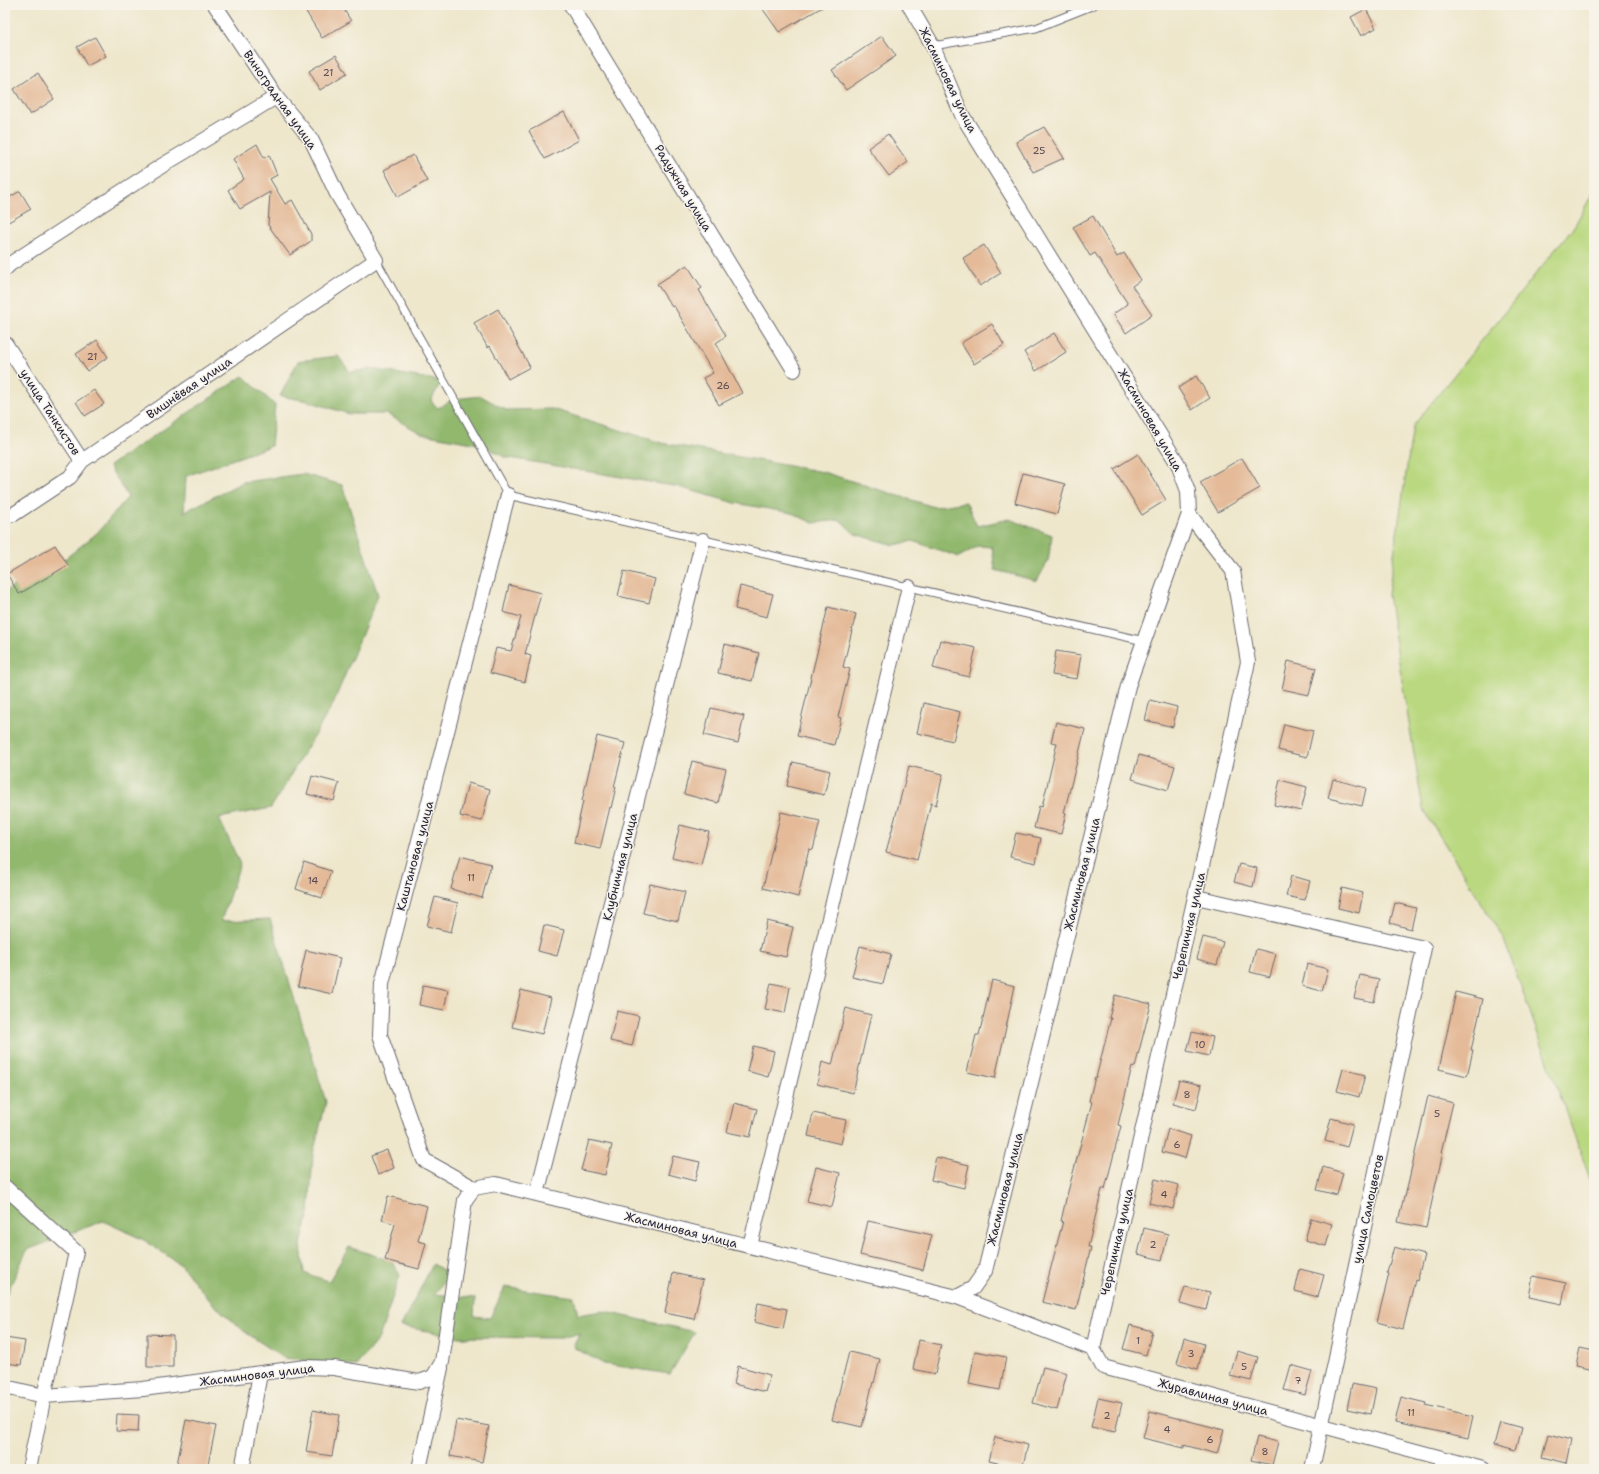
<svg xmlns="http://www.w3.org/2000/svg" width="1599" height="1474" viewBox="0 0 1599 1474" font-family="'Shantell Sans',sans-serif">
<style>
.green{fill:#b9d87f;stroke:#6e7d5d}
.forest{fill:#92b86e;stroke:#5a6d54}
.building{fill:#e4ba98}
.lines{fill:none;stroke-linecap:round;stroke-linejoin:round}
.service-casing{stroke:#69676e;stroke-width:9}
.minor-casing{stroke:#69676e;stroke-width:16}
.service{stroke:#fff;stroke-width:7}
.minor{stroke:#fff;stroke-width:14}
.labels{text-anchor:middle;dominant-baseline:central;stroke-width:3;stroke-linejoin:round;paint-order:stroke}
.number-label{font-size:10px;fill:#524852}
.street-label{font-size:12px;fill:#22223b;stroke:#f7f3e8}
</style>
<rect width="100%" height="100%" fill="#f7f3e8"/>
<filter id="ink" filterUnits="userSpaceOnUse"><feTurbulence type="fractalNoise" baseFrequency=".025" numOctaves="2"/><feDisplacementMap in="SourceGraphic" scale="8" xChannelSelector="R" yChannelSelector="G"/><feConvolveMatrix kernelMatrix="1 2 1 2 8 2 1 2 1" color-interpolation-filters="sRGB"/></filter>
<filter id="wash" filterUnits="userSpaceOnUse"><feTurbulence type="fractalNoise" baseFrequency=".012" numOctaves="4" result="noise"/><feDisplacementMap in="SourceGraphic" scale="16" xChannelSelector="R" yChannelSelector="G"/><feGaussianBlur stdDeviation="0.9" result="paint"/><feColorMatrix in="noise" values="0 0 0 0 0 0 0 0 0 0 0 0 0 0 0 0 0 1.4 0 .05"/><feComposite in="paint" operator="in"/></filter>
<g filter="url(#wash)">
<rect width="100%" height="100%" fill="#eee7cc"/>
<!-- green -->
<path class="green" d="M 1594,191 L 1594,1190 L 1503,937 L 1423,809 L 1388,595 L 1413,426 L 1575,225 Z"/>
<!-- forest -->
<path class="forest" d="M 338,356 L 350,372 L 371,369 L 441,381 L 431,401 L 438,408 L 454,399 L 481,396 L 506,410 L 552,409 L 662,443 L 823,472 L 934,507 L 966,502 L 977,526 L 1009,519 L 1052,535 L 1048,561 L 1037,581 L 995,570 L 992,547 L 978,546 L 959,557 L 913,541 L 894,545 L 855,534 L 840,520 L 813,523 L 792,513 L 735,503 L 679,487 L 504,457 L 484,445 L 422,434 L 387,414 L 349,414 L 308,401 L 280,396 L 298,361 Z
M 243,376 L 275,405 L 271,446 L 186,476 L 184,512 L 243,482 L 303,474 L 342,485 L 378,595 L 333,704 L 271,808 L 219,818 L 240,864 L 221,921 L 270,919 L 326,1102 L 313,1154 L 309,1213 L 301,1244 L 304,1273 L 329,1281 L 349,1247 L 391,1261 L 400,1275 L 379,1338 L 356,1366 L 284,1358 L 245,1332 L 212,1303 L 181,1265 L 144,1240 L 103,1221 L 27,1250 L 7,1293 L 5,1293 L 5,592 L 38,568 L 66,558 L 97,533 L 128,497 L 109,466 Z
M 433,1264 L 451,1275 L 434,1294 L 475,1298 L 474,1316 L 490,1318 L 505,1287 L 574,1297 L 578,1315 L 602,1311 L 695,1332 L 670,1374 L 604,1364 L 573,1347 L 580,1333 L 561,1338 L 459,1337 L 401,1326 Z"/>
<g id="blocks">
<!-- building -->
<path class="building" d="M 302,5 L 341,5 L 351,21 L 322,38 Z
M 760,5 L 826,5 L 779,32 Z
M 1366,9 L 1376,28 L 1361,36 L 1351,17 Z
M 882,36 L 896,56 L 846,90 L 832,70 Z
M 95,37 L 106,56 L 87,66 L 77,47 Z
M 336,55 L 347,73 L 320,90 L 309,71 Z
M 38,73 L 54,99 L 30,115 L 14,89 Z
M 564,112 L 579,140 L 545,159 L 529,131 Z
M 1044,127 L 1064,158 L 1033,172 L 1016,142 Z
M 888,134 L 908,162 L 889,176 L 868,148 Z
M 257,144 L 264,158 L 269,155 L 277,175 L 270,179 L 285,204 L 292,200 L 311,234 L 311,241 L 290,255 L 268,225 L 270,192 L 240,209 L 228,190 L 244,179 L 233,159 Z
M 413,155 L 427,181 L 398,197 L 384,170 Z
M 20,191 L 31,209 L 5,224 L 5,200 Z
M 1093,216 L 1117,257 L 1124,253 L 1141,280 L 1132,286 L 1152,315 L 1126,333 L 1113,314 L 1128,304 L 1095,253 L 1090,256 L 1073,227 Z
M 984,245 L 1001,273 L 980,286 L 963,258 Z
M 687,265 L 702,288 L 699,290 L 726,336 L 716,343 L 742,393 L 719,405 L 703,378 L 713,373 L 674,306 L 672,307 L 657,284 Z
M 498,309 L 530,367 L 508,379 L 490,346 L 488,348 L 474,323 Z
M 992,324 L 1004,345 L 974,364 L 961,343 Z
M 1054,333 L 1066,352 L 1036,371 L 1024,352 Z
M 97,340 L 108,357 L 87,371 L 76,354 Z
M 1196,376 L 1210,398 L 1192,410 L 1178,388 Z
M 94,390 L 104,404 L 85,416 L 76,402 Z
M 1138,454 L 1166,500 L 1142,515 L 1114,469 Z
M 1242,458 L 1260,488 L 1218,512 L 1200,482 Z
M 1023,473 L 1065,484 L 1057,514 L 1015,503 Z
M 55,545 L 68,565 L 19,594 L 7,574 Z
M 624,571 L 655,579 L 649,603 L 618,596 Z
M 509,585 L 541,593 L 525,654 L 531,656 L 525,682 L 490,673 L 496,648 L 511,651 L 521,617 L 503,612 Z
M 740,586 L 773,594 L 767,617 L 735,609 Z
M 828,607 L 856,614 L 843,667 L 850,669 L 838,717 L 841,718 L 834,745 L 797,736 Z
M 940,640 L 976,648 L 969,677 L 933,668 Z
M 725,644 L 759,653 L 752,681 L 718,673 Z
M 1056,651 L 1081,655 L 1077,679 L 1052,675 Z
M 1288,661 L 1316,668 L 1309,695 L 1282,689 Z
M 1150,700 L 1177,707 L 1173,727 L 1145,720 Z
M 924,703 L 960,712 L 953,741 L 917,733 Z
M 711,708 L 744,716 L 738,743 L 704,735 Z
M 1056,722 L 1085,729 L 1064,813 L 1066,813 L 1061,834 L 1034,828 L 1039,806 L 1042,807 L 1057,743 L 1051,742 Z
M 1284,724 L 1313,731 L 1307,757 L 1278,750 Z
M 597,736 L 625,743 L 614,787 L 616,787 L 611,808 L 610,807 L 600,849 L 574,843 L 583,801 L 582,801 Z
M 1139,755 L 1175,766 L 1168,790 L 1132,779 Z
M 692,761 L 726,769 L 718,803 L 684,794 Z
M 793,762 L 830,771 L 824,795 L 787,786 Z
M 909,766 L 943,774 L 936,805 L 931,803 L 917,860 L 886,852 Z
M 312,776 L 339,783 L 334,801 L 307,794 Z
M 1333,779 L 1366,788 L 1362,806 L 1328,798 Z
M 1280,780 L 1307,787 L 1301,811 L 1274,805 Z
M 468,783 L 490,789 L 482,821 L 460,816 Z
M 781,812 L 820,821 L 813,850 L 809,849 L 798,897 L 763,888 Z
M 680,825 L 709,832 L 701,865 L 672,858 Z
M 1016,833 L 1041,838 L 1036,863 L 1010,857 Z
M 460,856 L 491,864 L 482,898 L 451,889 Z
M 304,862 L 331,871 L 322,898 L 296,889 Z
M 1239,864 L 1257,868 L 1253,887 L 1234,882 Z
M 1291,876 L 1310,881 L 1305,900 L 1286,896 Z
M 650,884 L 685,892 L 678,921 L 643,913 Z
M 1342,888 L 1363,893 L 1359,913 L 1338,908 Z
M 435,897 L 458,903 L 451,932 L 427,926 Z
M 1395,903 L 1416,908 L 1411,929 L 1390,923 Z
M 767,921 L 793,927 L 786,957 L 760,951 Z
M 544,925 L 564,930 L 557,956 L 538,951 Z
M 1203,937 L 1223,942 L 1217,965 L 1197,959 Z
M 860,946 L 891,954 L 883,984 L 852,977 Z
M 1256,949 L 1276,954 L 1270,977 L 1250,972 Z
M 306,950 L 340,958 L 332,994 L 298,986 Z
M 1307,964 L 1328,969 L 1322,991 L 1302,986 Z
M 1360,975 L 1379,979 L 1374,1002 L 1354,998 Z
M 992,980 L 1015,986 L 995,1078 L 967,1072 L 976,1035 L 979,1035 Z
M 771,983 L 790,987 L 785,1013 L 765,1009 Z
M 423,985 L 448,990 L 444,1010 L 419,1005 Z
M 521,990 L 551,998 L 542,1034 L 512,1027 Z
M 1456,992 L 1483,999 L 1471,1050 L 1473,1050 L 1467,1076 L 1439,1069 Z
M 1115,995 L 1151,1004 L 1135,1067 L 1132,1066 L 1118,1125 L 1121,1126 L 1105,1189 L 1102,1189 L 1088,1247 L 1091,1247 L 1076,1310 L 1042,1302 L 1063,1221 L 1061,1221 L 1066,1199 L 1092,1102 L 1089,1101 L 1095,1077 L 1096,1078 L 1111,1018 L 1109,1018 Z
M 846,1008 L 871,1015 L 853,1093 L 817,1084 L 822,1062 L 832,1065 Z
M 617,1011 L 639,1016 L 632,1046 L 610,1041 Z
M 1192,1032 L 1213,1037 L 1209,1056 L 1187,1051 Z
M 753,1046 L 774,1051 L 768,1077 L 747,1071 Z
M 1343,1069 L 1365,1075 L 1359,1097 L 1337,1091 Z
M 1179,1080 L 1202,1085 L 1196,1109 L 1173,1103 Z
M 1428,1096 L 1453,1103 L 1441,1152 L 1443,1152 L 1426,1228 L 1398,1222 L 1404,1197 L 1405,1197 Z
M 734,1103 L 757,1109 L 750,1137 L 727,1132 Z
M 813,1113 L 846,1120 L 841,1144 L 808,1136 Z
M 1331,1118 L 1353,1124 L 1347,1147 L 1325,1141 Z
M 1168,1129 L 1191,1136 L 1185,1158 L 1162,1152 Z
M 589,1140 L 612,1145 L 605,1175 L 581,1170 Z
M 387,1150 L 394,1168 L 378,1175 L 371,1156 Z
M 673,1156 L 700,1162 L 695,1181 L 668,1174 Z
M 936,1157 L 969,1165 L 964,1188 L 931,1180 Z
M 816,1167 L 840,1173 L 832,1207 L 807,1201 Z
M 1323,1167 L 1343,1173 L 1337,1195 L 1317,1190 Z
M 1155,1179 L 1179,1185 L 1173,1209 L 1149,1203 Z
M 388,1196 L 427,1206 L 418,1241 L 426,1243 L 419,1269 L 385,1260 L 395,1224 L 382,1220 Z
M 1311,1218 L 1332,1224 L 1326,1246 L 1305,1240 Z
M 868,1221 L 932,1235 L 923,1270 L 860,1255 Z
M 1144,1228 L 1168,1234 L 1162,1260 L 1138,1254 Z
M 1394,1247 L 1424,1255 L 1417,1281 L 1415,1280 L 1403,1329 L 1377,1322 L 1389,1274 L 1387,1273 Z
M 1300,1269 L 1324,1275 L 1318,1297 L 1295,1291 Z
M 673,1273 L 703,1280 L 694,1319 L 665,1313 Z
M 1533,1276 L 1566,1283 L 1562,1304 L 1529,1297 Z
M 1185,1287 L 1210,1292 L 1206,1310 L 1180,1303 Z
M 758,1303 L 787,1309 L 783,1329 L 754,1322 Z
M 1130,1325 L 1152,1331 L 1146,1355 L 1123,1349 Z
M 147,1334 L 173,1335 L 173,1367 L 147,1367 Z
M 5,1338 L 25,1341 L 21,1365 L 5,1363 Z
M 1184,1338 L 1204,1344 L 1198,1369 L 1177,1363 Z
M 919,1340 L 941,1345 L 935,1374 L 913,1369 Z
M 1580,1348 L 1594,1351 L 1594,1370 L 1576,1366 Z
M 975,1351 L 1006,1357 L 1000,1390 L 969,1384 Z
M 1237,1351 L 1258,1357 L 1251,1381 L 1230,1376 Z
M 849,1352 L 880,1359 L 874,1383 L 873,1382 L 862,1427 L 832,1420 Z
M 1291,1365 L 1312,1371 L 1305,1395 L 1284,1390 Z
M 738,1366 L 770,1375 L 765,1392 L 734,1384 Z
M 1043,1367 L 1067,1373 L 1057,1410 L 1033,1403 Z
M 1352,1384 L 1376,1389 L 1371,1414 L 1347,1409 Z
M 1401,1397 L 1426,1403 L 1425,1405 L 1473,1416 L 1468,1438 L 1395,1422 Z
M 1098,1398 L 1122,1403 L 1115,1432 L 1091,1427 Z
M 313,1410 L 339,1415 L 332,1456 L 306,1452 Z
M 1150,1411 L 1224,1430 L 1217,1454 L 1184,1445 L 1184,1448 L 1143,1438 Z
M 117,1414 L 139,1415 L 138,1432 L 116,1431 Z
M 186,1420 L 216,1426 L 207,1469 L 176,1469 Z
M 456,1420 L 489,1426 L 482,1462 L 450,1456 Z
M 1500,1422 L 1522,1428 L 1516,1451 L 1494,1445 Z
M 1548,1434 L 1572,1440 L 1567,1463 L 1542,1457 Z
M 995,1437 L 1028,1445 L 1022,1469 L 989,1461 Z
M 1257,1437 L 1278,1442 L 1272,1465 L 1251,1460 Z"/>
</g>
</g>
<g filter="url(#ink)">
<use href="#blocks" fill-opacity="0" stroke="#69676e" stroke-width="1"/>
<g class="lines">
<!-- service casing -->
<g class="service-casing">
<path id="service" d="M 933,46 L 1036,28 L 1094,5
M 376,260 L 508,495 L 1144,641"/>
</g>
<!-- minor casing -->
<g class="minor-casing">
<path id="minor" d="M 571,5 L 794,370
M 5,269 L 10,264 L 163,165 L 276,97
M 5,343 L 82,461
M 5,516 L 14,514 L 70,477 L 82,461 L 376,260 L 337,194 L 311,139 L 276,97 L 215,5
M 1196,897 L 1424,948 L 1312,1469
M 5,1187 L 76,1252 L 44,1396 L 5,1387
M 474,1188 L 424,1160 L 380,1035 L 382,984 L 508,495
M 537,1194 L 703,540
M 750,1246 L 909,587
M 957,1297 L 1093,1349 L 1103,1367 L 1483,1469
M 1093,1349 L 1248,662 L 1233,571 L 1189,514
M 29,1469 L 44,1396 L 143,1389 L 305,1367 L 334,1368 L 419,1382 L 433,1377 L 442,1362 L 465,1200 L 474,1188 L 496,1184 L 957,1297 L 973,1288 L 985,1271 L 1128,686 L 1189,514 L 1188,491 L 1178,464 L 962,115 L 933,46 L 909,5
M 242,1469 L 260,1374
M 419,1469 L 441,1368"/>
</g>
<!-- service -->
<use href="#service" class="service"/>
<!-- minor -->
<use href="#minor" class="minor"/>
</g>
</g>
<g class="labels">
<!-- number labels -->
<g class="number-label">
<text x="328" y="72">21</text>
<text x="1039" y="150">25</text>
<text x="92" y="356">21</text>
<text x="723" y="385">26</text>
<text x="471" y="877">11</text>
<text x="313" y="880">14</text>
<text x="1200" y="1044">10</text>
<text x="1187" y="1094">8</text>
<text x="1437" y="1113">5</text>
<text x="1177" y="1144">6</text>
<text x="1164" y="1194">4</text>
<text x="1153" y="1244">2</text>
<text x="1138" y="1340">1</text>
<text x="1191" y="1353">3</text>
<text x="1244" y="1366">5</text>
<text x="1298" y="1380">7</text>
<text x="1411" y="1412">11</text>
<text x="1107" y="1415">2</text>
<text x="1167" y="1429">4</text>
<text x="1210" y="1439">6</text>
<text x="1265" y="1451">8</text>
</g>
<!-- street labels -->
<g class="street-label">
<text transform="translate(948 80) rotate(64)">Жасминовая улица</text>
<text transform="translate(280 100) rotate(55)">Виноградная улица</text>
<text transform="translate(683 188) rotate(59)">Радужная улица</text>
<text transform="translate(189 388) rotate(-34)">Вишнёвая улица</text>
<text transform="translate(50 412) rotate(57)">улица Танкистов</text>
<text transform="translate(1150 420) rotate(60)">Жасминовая улица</text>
<text transform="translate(415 856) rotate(-75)">Каштановая улица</text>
<text transform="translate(620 867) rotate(-76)">Клубничная улица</text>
<text transform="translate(1082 874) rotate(-76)">Жасминовая улица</text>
<text transform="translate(1189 926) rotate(-77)">Черепичная улица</text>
<text transform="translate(1005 1189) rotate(-76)">Жасминовая улица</text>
<text transform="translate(1368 1209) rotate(-78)">улица Самоцветов</text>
<text transform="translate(681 1230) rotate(14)">Жасминовая улица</text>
<text transform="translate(1117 1242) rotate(-77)">Черепичная улица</text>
<text transform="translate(257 1375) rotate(-7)">Жасминовая улица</text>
<text transform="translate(1213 1397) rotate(15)">Журавлиная улица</text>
</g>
</g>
<!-- margin -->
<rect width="1599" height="1474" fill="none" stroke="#f7f3e8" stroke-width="20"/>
</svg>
